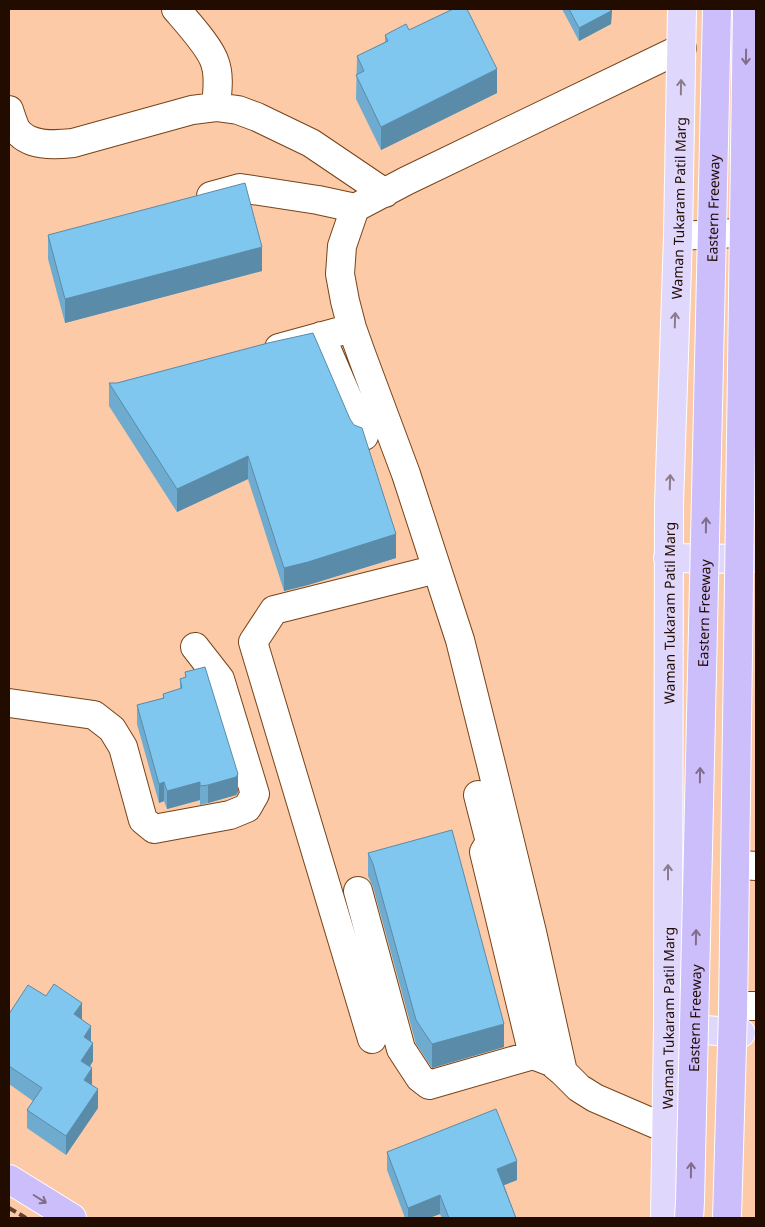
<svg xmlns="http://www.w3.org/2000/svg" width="765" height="1227" viewBox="0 0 765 1227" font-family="'Noto Sans',sans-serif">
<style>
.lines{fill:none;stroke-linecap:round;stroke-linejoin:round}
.minor-casing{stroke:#784318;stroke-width:30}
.major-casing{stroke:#fff;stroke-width:30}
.highway-casing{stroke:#fff;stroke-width:30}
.minor{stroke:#fff;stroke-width:28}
.major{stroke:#e0d7fd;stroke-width:28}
.highway{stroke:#ccbdfb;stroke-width:28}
.rail{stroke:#60422f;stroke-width:4;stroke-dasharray:8 4;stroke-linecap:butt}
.highway-bridge-casing{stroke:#fff;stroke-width:30;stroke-linecap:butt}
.highway-bridge{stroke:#ccbdfb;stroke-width:28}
.wall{fill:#6eabce}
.shaded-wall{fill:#5a8ba8}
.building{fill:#80c7f0;stroke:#5a8ba8}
.oneway{stroke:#806d8a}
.oneway2{stroke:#8a7c8b}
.labels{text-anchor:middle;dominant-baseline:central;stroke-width:4;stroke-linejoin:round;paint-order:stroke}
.street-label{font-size:14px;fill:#220c00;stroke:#fccaa7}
</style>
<rect width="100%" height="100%" fill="#fccaa7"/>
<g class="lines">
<!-- minor casing -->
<g class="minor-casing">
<path id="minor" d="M 176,9 C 187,22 211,48 215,63 C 220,77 217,93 216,107
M 9,110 C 11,116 13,123 16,129 C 28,147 55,145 73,143 L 192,110 L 216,107 L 238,110 L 257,117 L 311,143 L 385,193
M 211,196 L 240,188 L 318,200 L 355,208
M 678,236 L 756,232
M 321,336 L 364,436
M 279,348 L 352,328
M 9,703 L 94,715 L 112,729 L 123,747 L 143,820 L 154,829 L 230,815 L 247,808 L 255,794 L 220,679 L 195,647
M 478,795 L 490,842 L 484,852 L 533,1055
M 741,865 L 756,866
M 358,891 L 401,1049 L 420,1078 L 429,1085 L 533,1055 L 551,1062 L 563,1072
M 741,1006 L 756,1006
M 372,1039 L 253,642 L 274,610 L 437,569
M 667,1129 L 595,1098 L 579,1088 L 563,1072 L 532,932 L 491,764 L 460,640 L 406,474 L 362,356 L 352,328 L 345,301 L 340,274 L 342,246 L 355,208 L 406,181 L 682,48"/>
</g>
<!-- major casing -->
<g class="major-casing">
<g id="major">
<path d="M 668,558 L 748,559"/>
<path d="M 670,1027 L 741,1033"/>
<path id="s1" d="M 665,1218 L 668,1027 L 669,504 L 678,236 L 682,9"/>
</g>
</g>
<!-- highway casing -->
<g class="highway-casing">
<path id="highway" d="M 9,1179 L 72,1218"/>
</g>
<!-- minor -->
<use href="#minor" class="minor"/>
<!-- major -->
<use href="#major" class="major"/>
<!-- highway -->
<use href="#highway" class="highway"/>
<!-- rail -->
<path class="rail" d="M 9,1208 L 26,1218"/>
<!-- highway-bridge casing -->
<g class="highway-bridge-casing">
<g id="highway-bridge">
<path id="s2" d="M 689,1218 L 690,1202 L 717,9"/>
<path d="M 727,1218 L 733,1012 L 747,9"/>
</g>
</g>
<!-- highway-bridge -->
<use href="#highway-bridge" class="highway-bridge"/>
</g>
<!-- wall -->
<path class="wall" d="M 562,9 L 612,9 L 611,24 L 579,41 Z
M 409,30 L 497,93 L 381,150 L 356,99 L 357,56 L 385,42 L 385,35 Z
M 48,235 L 262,271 L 65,323 L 48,259 Z
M 268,343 L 396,558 L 308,585 L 284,591 L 248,479 L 177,512 L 109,406 L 109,383 L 117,383 Z
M 185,672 L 238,792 L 236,795 L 208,803 L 200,805 L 200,800 L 167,809 L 164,801 L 159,803 L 137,724 L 137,705 L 163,698 L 163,694 L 180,689 L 180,679 L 185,677 Z
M 368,853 L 504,1047 L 432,1068 L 416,1044 L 373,887 L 368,876 Z
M 9,1014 L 82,1020 L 91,1041 L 93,1061 L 90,1067 L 92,1085 L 98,1108 L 66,1155 L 27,1128 L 27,1110 L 33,1101 L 9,1084 Z
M 387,1152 L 517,1180 L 504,1185 L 516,1218 L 442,1218 L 440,1214 L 429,1218 L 405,1218 L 387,1170 Z"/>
<!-- shaded-wall -->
<path class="shaded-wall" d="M 611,9 L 612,9 L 611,24 L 579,41 L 579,28 Z
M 497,69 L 497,93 L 381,150 L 381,127 Z
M 262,247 L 262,271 L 65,323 L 65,299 Z
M 248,456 L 248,479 L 177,512 L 177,489 Z
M 396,534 L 396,558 L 308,585 L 284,591 L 284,568 Z
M 238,774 L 238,792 L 236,795 L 208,803 L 208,785 Z
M 164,782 L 164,801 L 159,803 L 159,784 Z
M 200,782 L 200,800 L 167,809 L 167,791 Z
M 82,1003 L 82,1021 L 74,1014 Z
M 504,1024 L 504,1047 L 432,1068 L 432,1044 Z
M 91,1026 L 91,1044 L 84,1037 Z
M 93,1043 L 93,1061 L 81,1079 L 81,1061 Z
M 92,1068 L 92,1087 L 84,1080 Z
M 98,1089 L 98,1108 L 66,1155 L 66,1136 Z
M 517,1161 L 517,1180 L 497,1188 L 497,1169 Z
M 440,1195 L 440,1214 L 429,1218 L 408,1218 L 408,1208 Z"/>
<!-- building -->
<path class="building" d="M 453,9 L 467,9 L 497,69 L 381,127 L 356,75 L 364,71 L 357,56 L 388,41 L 385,35 L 406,24 L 409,30 Z
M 569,9 L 611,9 L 611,11 L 579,28 Z
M 245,183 L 262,247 L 65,299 L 48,235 Z
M 313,333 L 350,419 L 354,425 L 362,428 L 396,534 L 308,562 L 284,568 L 248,456 L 177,489 L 109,383 L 117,383 L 268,343 Z
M 205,667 L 238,774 L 236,777 L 208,785 L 200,786 L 200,782 L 167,791 L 164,782 L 159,784 L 137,705 L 164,698 L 163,694 L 182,688 L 180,679 L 186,677 L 185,672 Z
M 452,830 L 504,1024 L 432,1044 L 416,1020 L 373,864 L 368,853 Z
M 54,984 L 82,1003 L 74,1014 L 91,1026 L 84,1037 L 93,1043 L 81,1061 L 92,1068 L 84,1080 L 98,1089 L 66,1136 L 27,1110 L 42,1088 L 9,1066 L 9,1014 L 28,985 L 46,996 Z
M 496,1109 L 517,1161 L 497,1169 L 516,1218 L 449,1218 L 440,1195 L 408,1208 L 387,1152 Z"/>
<!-- one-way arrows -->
<defs><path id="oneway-shaft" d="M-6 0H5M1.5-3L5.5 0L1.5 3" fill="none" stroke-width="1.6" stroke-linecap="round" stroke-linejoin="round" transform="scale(1.25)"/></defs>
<g class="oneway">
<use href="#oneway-shaft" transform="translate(746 57) rotate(91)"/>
<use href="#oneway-shaft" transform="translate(706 525) rotate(-89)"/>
<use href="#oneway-shaft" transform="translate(700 775) rotate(-89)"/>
<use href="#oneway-shaft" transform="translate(696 937) rotate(-89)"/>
<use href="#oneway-shaft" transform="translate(691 1170) rotate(-89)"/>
<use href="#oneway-shaft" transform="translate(40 1199) rotate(32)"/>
</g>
<g class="oneway2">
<use href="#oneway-shaft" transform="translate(681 87) rotate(-89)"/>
<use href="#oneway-shaft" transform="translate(675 320) rotate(-88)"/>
<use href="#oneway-shaft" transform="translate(670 482) rotate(-88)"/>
<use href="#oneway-shaft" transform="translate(668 872) rotate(-90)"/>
</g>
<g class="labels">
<!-- street labels -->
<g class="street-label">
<text stroke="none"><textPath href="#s1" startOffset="1010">Waman Tukaram Patil Marg</textPath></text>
<text stroke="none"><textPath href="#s2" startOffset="1010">Eastern Freeway</textPath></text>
<text stroke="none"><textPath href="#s1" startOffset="605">Waman Tukaram Patil Marg</textPath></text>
<text stroke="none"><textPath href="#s2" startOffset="605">Eastern Freeway</textPath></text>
<text stroke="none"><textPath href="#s1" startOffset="200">Waman Tukaram Patil Marg</textPath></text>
<text stroke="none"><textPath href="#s2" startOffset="200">Eastern Freeway</textPath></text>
</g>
</g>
<!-- border -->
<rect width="765" height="1227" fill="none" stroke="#220c00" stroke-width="20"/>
</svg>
